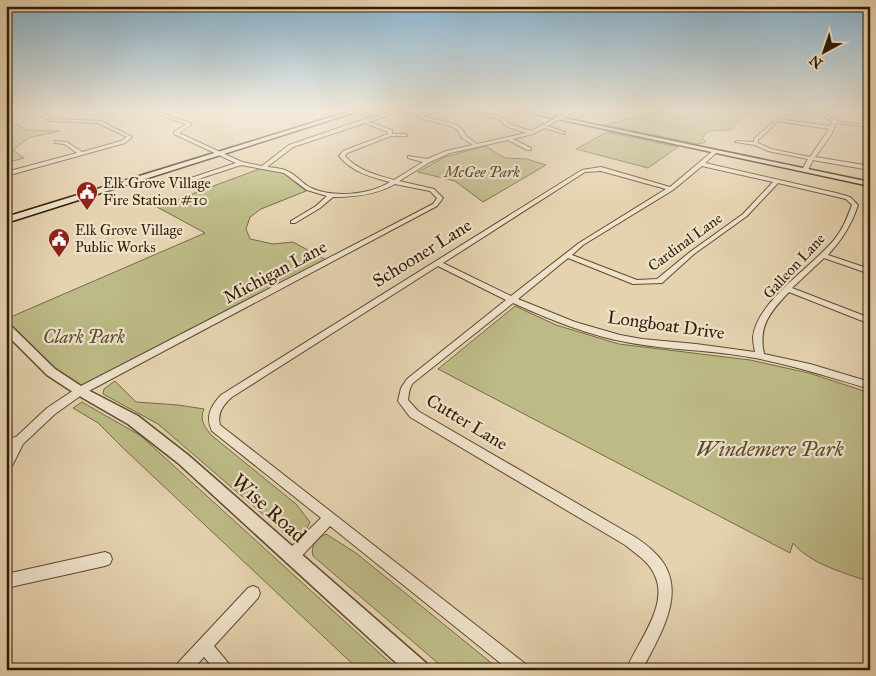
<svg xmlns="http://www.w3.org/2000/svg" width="876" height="676" viewBox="0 0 876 676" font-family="'IM FELL Great Primer',serif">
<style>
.green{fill:#bcba86;stroke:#766b45}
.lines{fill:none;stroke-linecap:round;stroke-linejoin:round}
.minor-casing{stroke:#5e4a2f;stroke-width:2}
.tertiary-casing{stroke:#5e4a2f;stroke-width:3}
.secondary-casing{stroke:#311c04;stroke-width:3}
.minor{fill:#eee2cb;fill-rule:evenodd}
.tertiary{fill:#eee2cb;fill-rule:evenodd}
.secondary{fill:#eee2cb;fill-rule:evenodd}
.labels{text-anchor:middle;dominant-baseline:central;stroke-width:4.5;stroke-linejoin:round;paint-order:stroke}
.far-park-label{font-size:15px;font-style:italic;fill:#5b4b2b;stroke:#eee2cb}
.far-poi-label{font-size:15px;fill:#311c04;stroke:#eee2cb;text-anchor:start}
.far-street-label{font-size:15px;fill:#311c04;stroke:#eee2cb}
.street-label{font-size:18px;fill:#311c04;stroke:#eee2cb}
.park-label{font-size:18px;font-style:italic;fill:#5b4b2b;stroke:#eee2cb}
.near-park-label{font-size:21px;font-style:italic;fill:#5b4b2b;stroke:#eee2cb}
.near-street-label{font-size:21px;fill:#311c04;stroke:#eee2cb}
</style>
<rect width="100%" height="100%" fill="#e5d2af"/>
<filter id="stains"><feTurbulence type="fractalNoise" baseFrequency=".004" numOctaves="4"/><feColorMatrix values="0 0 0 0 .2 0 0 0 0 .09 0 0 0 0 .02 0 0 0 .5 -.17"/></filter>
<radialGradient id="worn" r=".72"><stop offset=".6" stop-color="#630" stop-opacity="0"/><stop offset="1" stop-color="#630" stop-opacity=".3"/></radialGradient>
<!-- green -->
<path class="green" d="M 665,110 L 786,110 L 813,111 L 819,114 C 791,113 748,102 731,130 L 708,131 L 702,138 L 706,142 L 698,144 L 604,125 Z
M 16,124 L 26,130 L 60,131 L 28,138 L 13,150 L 24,158 L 6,163 L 6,126 Z
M 607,132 L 678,147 L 648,168 L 576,149 Z
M 485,146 L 505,158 L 527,159 L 546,165 L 483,202 L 455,181 L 418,172 L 445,157 Z
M 262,168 L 283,173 L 306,191 L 261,209 L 250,217 L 246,229 L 250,239 L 273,244 L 293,242 L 328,261 L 80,391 L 6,327 L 6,319 L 205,233 L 157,207 Z
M 515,306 L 556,325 L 619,344 L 750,360 L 809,373 L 870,393 L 870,582 C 845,573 810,564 793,543 L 790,553 L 438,369 Z
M 115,381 L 136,402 L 178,405 L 204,409 C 199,420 205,427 211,435 L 296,504 L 310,522 L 306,530 L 295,536 L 286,534 L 158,424 L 103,394 L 104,389 Z
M 82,402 L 141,436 L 398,670 L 359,670 L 122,447 L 98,423 L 73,408 Z
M 326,534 L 356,553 L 500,670 L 446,670 L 313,556 C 310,545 317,538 326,534 Z"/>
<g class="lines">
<!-- minor casing -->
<g class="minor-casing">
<path id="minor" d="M 43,110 L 52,110 L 51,111 L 41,112 L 52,119 L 101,121 L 132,137 L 125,143 L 6,176 L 6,172 L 77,153 L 64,144 L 55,143 L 55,141 L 67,142 L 82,152 L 121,141 L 127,137 L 98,123 L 51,121 L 36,113 L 6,116 L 6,114 Z
M 145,110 L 150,110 L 191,123 L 191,125 L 179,133 L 242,162 L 262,166 L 289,145 L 362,120 L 394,111 L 418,115 L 435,110 L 440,110 L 439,111 L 423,116 L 457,125 L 462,129 L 466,136 L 477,144 L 526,133 L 508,127 L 497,118 L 466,111 L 465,110 L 500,116 L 512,125 L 531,131 L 569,111 L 569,110 L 617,110 L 591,113 L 574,112 L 547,126 L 565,132 L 565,134 L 544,128 L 533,134 L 513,139 L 531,148 L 531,150 L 527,150 L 508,140 L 450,153 L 430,162 L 399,181 L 434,189 L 443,198 L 437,206 L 83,394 L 55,414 L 23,444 L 10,470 L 6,472 L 6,455 L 11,447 L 6,447 L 6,439 L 16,437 L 47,408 L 77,388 L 433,204 L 437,198 L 430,191 L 395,184 C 376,195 354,197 333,197 L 320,208 L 295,223 L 291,223 L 291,221 L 316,206 L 327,196 L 307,190 L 284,173 L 241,165 L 183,184 L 180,187 L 176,187 L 175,186 L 179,182 L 236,163 L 174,134 L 174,132 L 186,124 ZM 394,113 L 409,115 L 453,127 L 458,131 L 462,138 L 473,145 L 446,151 L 427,159 L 408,156 L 408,158 L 423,162 L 394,180 C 376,175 357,170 345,156 L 347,153 L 391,136 L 407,136 L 407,135 L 405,134 L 392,134 L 392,130 L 369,122 ZM 365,123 L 388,132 L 388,134 L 343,151 L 339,156 C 352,172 371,177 390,182 C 369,195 334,198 311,188 C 303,184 297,176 289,172 C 283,168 274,168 267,167 L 293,147 Z
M 812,110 C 820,109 827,115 834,119 C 840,124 861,124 870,125 L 870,127 L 836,123 L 831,135 L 815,157 L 870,166 L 870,170 L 813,160 L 808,170 L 805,172 L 802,170 L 808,159 L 768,151 L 755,145 L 735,142 L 737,141 L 754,142 L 754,139 L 777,119 L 830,126 L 832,122 L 826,117 ZM 778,121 L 829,129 L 810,157 L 771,149 L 758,143 L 758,140 Z
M 865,110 L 870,110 L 870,111 L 866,111 Z
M 714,150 L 718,151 L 705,163 L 836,193 L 850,197 L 858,205 C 851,226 842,239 828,255 L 870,269 L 870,274 L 824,258 L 792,288 L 870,318 L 870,324 L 789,292 C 770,312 758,326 764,354 L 810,364 L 870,382 L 870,389 C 829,377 790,364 749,357 C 710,350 670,350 631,343 C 590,336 551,320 513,303 L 413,383 C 409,388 409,394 408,400 L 418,411 L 635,537 C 641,541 647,545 653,551 C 692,586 661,633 642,670 L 626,670 C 637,643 669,605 655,576 C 650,562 636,554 625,545 L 410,417 L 398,401 L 401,388 L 407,379 L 506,300 L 438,266 L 232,397 C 223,405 217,413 220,425 L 527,665 L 530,670 L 509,670 L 330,526 L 296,562 L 291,564 L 286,562 L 284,557 L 286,552 L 321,518 L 212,431 C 205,416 211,406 221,395 L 582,170 L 601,167 L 670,187 ZM 702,166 L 773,182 L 743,214 L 690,252 L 657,279 L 637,280 L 572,255 L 583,245 L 673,190 ZM 601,171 L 666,189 L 579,243 L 511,296 L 443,263 L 585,172 ZM 778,183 L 846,199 L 852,205 C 847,218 843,229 834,240 C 812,267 757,301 753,337 C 753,342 754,347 755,352 L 696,344 L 642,339 L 620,335 L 575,322 L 518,299 L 568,258 L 633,284 L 662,283 L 694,254 L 747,216 Z
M 105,552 L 110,554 L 112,559 L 110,564 L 105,566 L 6,588 L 6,574 Z
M 253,586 L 258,588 L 260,593 L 258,598 L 214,646 L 230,665 L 233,670 L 215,670 L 204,657 L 192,670 L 173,670 L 176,665 L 248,588 Z"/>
</g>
<!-- tertiary casing -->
<g class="tertiary-casing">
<path id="tertiary" d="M 6,324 L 10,325 L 55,369 L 84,388 L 138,416 L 188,455 L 426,663 L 429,670 L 404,670 L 178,463 L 128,424 L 76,394 L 47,375 L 6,334 Z"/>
</g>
<!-- secondary casing -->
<g class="secondary-casing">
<path id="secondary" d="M 354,110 L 362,110 L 6,223 L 6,217 Z
M 516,110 L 525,110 L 870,182 L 870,186 Z"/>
</g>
<!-- minor -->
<use href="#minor" class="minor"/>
<!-- tertiary -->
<use href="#tertiary" class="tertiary"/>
<!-- secondary -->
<use href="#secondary" class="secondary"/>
</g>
<!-- sky -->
<linearGradient id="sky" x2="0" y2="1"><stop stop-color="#87b5d2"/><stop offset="0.54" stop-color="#f3ebdb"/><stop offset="1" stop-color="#f3ebdb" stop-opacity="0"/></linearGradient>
<rect width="876" height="204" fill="url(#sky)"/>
<!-- icons -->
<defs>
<g id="civic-pin" transform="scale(1.125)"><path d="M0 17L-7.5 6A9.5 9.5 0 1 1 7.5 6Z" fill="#8f2418" stroke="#eee2cb"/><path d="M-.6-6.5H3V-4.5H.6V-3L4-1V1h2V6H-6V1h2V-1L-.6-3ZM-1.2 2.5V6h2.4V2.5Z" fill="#fff"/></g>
</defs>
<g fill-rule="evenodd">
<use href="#civic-pin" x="87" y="192"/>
<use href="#civic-pin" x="59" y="239"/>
</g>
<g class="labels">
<!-- far-park labels -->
<g class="far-park-label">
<text x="482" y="172">McGee Park</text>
</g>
<!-- far-poi labels -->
<g class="far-poi-label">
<text x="103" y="183">Elk Grove Village<tspan x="103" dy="17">Fire Station #10</tspan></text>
<text x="75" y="230">Elk Grove Village<tspan x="75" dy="17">Public Works</tspan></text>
</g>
<!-- far-street labels -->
<g class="far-street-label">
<text transform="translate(685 242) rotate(-36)">Cardinal Lane</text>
<text transform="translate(794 266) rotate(-47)">Galleon Lane</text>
</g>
<!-- street labels -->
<g class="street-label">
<text transform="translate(422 253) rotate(-32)">Schooner Lane</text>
<text transform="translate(275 272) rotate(-28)">Michigan Lane</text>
<text transform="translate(666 325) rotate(8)">Longboat Drive</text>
<text transform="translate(467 422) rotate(31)">Cutter Lane</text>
</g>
<!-- park labels -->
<g class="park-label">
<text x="84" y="337">Clark Park</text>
</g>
<!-- near-park labels -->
<g class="near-park-label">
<text x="770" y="449">Windemere Park</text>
</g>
<!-- near-street labels -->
<g class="near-street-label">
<text transform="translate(269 508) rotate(42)">Wise Road</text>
</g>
</g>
<!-- margin -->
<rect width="876" height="676" fill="none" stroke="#e5d2af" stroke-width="25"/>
<rect x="8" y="8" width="861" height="661" fill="none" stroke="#311c04" stroke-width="2.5"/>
<rect x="12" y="12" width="851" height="651" fill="none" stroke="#311c04"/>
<!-- north arrow -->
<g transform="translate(824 52) rotate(220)" stroke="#eee2cb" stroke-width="4" paint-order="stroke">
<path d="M0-4L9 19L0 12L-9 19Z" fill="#311c04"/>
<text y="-8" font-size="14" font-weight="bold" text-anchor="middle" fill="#311c04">N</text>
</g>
<rect width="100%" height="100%" filter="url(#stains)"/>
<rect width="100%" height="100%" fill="url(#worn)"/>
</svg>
